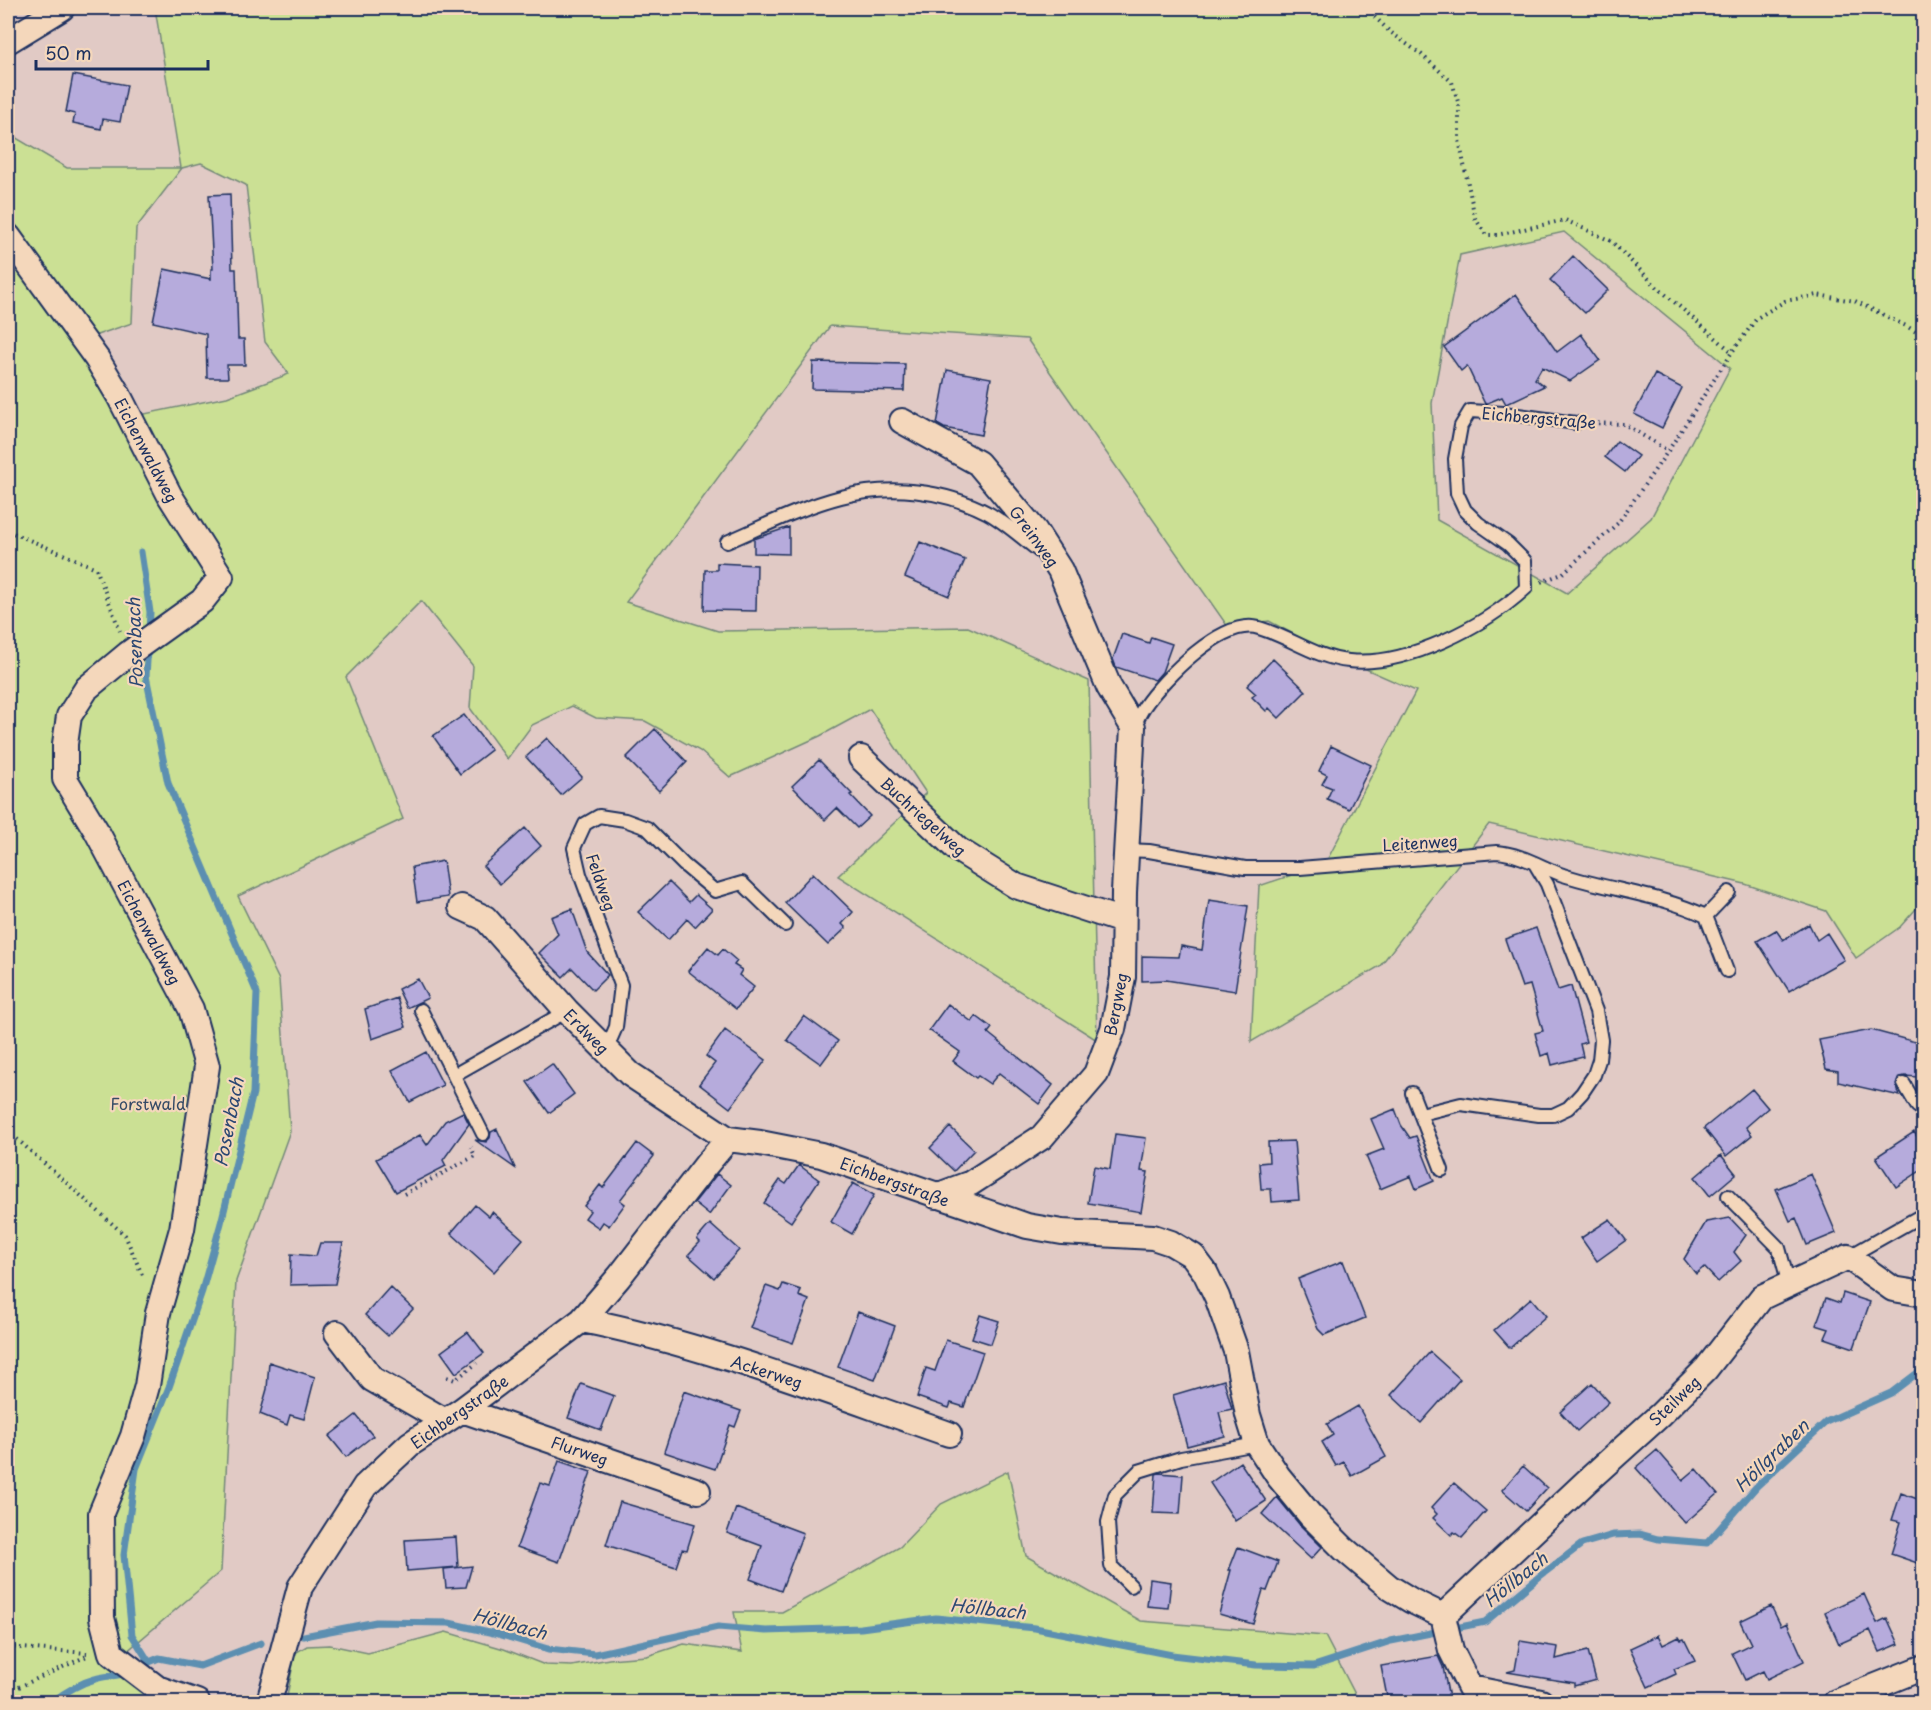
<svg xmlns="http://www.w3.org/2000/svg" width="1931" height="1710" viewBox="0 0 1931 1710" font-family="'Playpen Sans',sans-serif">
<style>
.green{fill:#cbe094;stroke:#738879;stroke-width:1.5;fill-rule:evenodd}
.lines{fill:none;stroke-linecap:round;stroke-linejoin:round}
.stream{stroke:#5c8fb1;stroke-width:7}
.building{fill:#b6abdc;stroke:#1b2f5e;stroke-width:1.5}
.service-casing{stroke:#1b2f5e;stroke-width:16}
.minor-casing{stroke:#1b2f5e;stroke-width:28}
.path{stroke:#1b2f5e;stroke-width:4;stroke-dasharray:1.5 4.5;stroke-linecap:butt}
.service{stroke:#f4d7bb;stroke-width:12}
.minor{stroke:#f4d7bb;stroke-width:24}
.labels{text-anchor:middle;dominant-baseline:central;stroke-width:4.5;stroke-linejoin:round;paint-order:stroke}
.street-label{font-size:16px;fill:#1b2f5e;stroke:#f4d7bb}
.park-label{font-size:16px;fill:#354a66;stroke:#f4d7bb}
.water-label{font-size:18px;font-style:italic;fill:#2b4773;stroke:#f4d7bb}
</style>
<rect width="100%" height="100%" fill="#e1cac5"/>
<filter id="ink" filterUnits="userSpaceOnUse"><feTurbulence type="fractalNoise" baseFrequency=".0167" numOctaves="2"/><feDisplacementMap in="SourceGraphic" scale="12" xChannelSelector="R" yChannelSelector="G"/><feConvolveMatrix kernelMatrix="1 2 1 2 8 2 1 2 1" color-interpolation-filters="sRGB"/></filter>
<g filter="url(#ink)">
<!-- green -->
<path class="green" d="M 155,8 L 1923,8 L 1923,901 L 1900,927 L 1856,958 L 1826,911 L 1745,884 L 1489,824 L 1380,966 L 1251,1042 L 1259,886 L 1325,864 L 1416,691 L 1325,651 L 1269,621 L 1228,627 L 1027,339 L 830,326 L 626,602 L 718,631 L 968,627 L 1089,681 L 1097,1040 L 838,876 L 926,793 L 870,709 L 820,736 L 730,777 L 700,751 L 645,721 L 596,718 L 572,706 L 532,725 L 507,759 L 470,708 L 473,666 L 421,601 L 346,677 L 403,819 L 238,896 L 279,980 L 290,1131 L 236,1281 L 221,1571 L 111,1665 L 174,1702 L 8,1702 L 8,133 L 67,168 L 181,168 ZM 201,163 L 246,185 L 265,342 L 289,374 L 227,397 L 140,415 L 94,336 L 132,323 L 136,228 L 182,168 ZM 1564,232 L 1730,368 L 1651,518 L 1567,593 L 1437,520 L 1432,403 L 1460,255 Z
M 1008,1471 L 1026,1556 L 1141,1621 L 1325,1636 L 1359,1702 L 286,1702 L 295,1653 L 307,1646 L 330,1645 L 368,1653 L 446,1632 L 504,1649 L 545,1665 L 572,1666 L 609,1659 L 647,1656 L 684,1644 L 742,1652 L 734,1612 L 782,1612 L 900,1547 L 941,1504 Z"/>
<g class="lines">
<!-- stream -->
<path class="stream" d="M 141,552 L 150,612 L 149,632
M 148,646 L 146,676 L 168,783 L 257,993 L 253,1093 L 221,1223 L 202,1291 L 169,1387 L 136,1469 L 124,1555 L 132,1635 L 149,1662
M 304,1636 L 376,1622 L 449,1623 L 498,1634 L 548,1649 L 595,1654 L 718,1627 L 766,1631 L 861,1628 L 936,1618 L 1035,1628 L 1172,1655 L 1256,1665 L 1314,1666 L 1391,1641 L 1485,1622 L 1540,1576 L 1582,1544 L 1613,1535 L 1640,1534 L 1658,1539 L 1707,1543 L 1757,1486 L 1826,1422 L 1891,1393 L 1924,1368
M 147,1663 L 159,1658 L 200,1666 L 261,1643
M 52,1702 C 64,1693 80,1683 95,1679 C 106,1675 118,1677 128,1672"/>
</g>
<!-- building -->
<path class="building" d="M 73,75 L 127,85 L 120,122 L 103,119 L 101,129 L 73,123 L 75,114 L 66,112 Z
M 230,194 L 232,269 L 236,269 L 238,339 L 244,339 L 245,365 L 227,365 L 228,378 L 207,378 L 206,334 L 153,322 L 164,269 L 211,279 L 211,269 L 213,269 L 209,195 Z
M 1573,256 L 1608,290 L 1585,313 L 1550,280 Z
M 1516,294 L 1557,352 L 1581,334 L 1600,360 L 1570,381 L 1542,367 L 1535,379 L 1544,386 L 1506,404 L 1502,397 L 1485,404 L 1467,366 L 1461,371 L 1444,347 Z
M 813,362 L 905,364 L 904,391 L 812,389 Z
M 947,370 L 991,378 L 981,435 L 944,428 L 937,424 Z
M 1655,374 L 1682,388 L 1662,428 L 1634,414 Z
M 1617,441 L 1638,456 L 1625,472 L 1605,457 Z
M 789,527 L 789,554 L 754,553 L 754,539 Z
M 920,542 L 965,560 L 949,596 L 905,577 Z
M 717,563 L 757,565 L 756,611 L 704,610 L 705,570 L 717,570 Z
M 1122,634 L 1149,643 L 1151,637 L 1172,644 L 1162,672 L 1155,680 L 1116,667 L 1113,659 Z
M 1273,659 L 1306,691 L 1279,718 L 1269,708 L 1266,711 L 1252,697 L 1256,694 L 1247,686 Z
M 464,715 L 491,750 L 460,774 L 433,736 Z
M 655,729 L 687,762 L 659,791 L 626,758 Z
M 547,738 L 582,777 L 561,795 L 526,757 Z
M 1331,746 L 1371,765 L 1349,809 L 1327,799 L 1332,788 L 1322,784 L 1327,775 L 1319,771 Z
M 819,760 L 852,794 L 850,795 L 870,816 L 857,828 L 837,808 L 825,820 L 792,786 Z
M 525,828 L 541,846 L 500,884 L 483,866 Z
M 443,861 L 448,897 L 417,902 L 412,867 Z
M 813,873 L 853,912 L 842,924 L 846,928 L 828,945 L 785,903 Z
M 669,882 L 689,902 L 696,895 L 712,909 L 695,927 L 687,919 L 668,940 L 638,912 Z
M 1209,900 L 1248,906 L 1235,991 L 1166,980 L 1142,981 L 1142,956 L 1179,957 L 1181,946 L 1202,950 Z
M 572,909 L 587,952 L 608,975 L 593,990 L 572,968 L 563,977 L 539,953 L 558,934 L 551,917 Z
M 1809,924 L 1817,940 L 1827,933 L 1844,960 L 1789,991 L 1757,941 L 1776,930 L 1783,940 Z
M 1536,928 L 1558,990 L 1571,986 L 1586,1042 L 1580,1044 L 1583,1057 L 1552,1065 L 1549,1053 L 1541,1056 L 1535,1033 L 1543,1031 L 1530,985 L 1522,987 L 1505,939 Z
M 708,947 L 718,955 L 723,949 L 737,961 L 734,965 L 742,970 L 739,975 L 754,987 L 736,1009 L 688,971 Z
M 418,979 L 428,998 L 407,1008 L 398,989 Z
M 397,998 L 406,1027 L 372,1039 L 365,1009 Z
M 948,1004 L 972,1022 L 976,1016 L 992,1028 L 988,1033 L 1053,1085 L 1039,1104 L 999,1073 L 990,1084 L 978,1076 L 976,1078 L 953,1061 L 960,1052 L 929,1030 Z
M 804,1016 L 838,1041 L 821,1064 L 787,1040 Z
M 725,1030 L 766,1060 L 730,1108 L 699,1084 L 715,1063 L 706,1056 Z
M 1871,1030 L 1923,1044 L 1923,1074 L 1918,1072 L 1917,1077 L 1905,1076 L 1899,1077 L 1896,1085 L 1900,1096 L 1838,1082 L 1838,1071 L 1826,1069 L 1819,1040 Z
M 426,1052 L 443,1085 L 410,1102 L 392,1070 Z
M 552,1064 L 574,1094 L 549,1113 L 527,1082 Z
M 1752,1089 L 1768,1108 L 1746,1127 L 1752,1135 L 1726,1156 L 1704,1128 Z
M 1395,1109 L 1401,1125 L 1410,1138 L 1416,1136 L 1434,1181 L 1416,1189 L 1411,1176 L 1380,1189 L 1366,1156 L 1384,1149 L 1371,1119 Z
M 463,1112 L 469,1124 L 443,1160 L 446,1166 L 396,1192 L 376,1159 L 420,1135 L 427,1145 L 445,1121 Z
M 950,1127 L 974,1150 L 954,1171 L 930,1148 Z
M 497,1129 L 515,1168 L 475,1140 L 486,1142 L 490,1138 L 491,1132 Z
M 1914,1132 L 1923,1145 L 1923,1169 L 1896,1187 L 1876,1157 Z
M 1115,1134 L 1146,1138 L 1141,1171 L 1148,1172 L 1141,1212 L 1088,1203 L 1094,1166 L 1110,1169 Z
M 1294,1141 L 1299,1200 L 1272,1202 L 1271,1189 L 1261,1189 L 1259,1163 L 1269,1162 L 1268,1142 Z
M 637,1143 L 654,1156 L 620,1200 L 625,1204 L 609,1226 L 603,1222 L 599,1228 L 585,1218 L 590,1211 L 584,1206 L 600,1185 L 603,1188 Z
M 1721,1155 L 1736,1174 L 1710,1196 L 1695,1177 Z
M 799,1165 L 819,1180 L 791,1222 L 764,1203 L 780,1180 L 786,1184 Z
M 717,1174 L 731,1185 L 709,1215 L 694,1203 Z
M 1811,1174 L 1836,1233 L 1807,1245 L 1796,1218 L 1790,1221 L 1776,1189 Z
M 853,1183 L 874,1195 L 852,1234 L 831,1222 Z
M 475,1205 L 489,1217 L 492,1212 L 523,1239 L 494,1272 L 451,1233 Z
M 1730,1218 L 1746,1235 L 1734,1252 L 1741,1261 L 1718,1282 L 1704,1267 L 1696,1274 L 1684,1259 L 1706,1222 Z
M 1610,1219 L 1626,1240 L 1597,1261 L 1581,1238 Z
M 710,1224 L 739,1250 L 714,1278 L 688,1255 L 700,1242 L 697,1239 Z
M 320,1243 L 343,1243 L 335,1284 L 290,1285 L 291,1254 L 316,1256 Z
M 1343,1261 L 1365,1318 L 1324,1335 L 1318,1329 L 1298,1279 Z
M 783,1284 L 801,1290 L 799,1296 L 809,1300 L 793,1343 L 750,1328 L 766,1286 L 780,1291 Z
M 390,1287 L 413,1309 L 388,1336 L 365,1315 Z
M 1843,1293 L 1870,1302 L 1854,1348 L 1825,1338 L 1829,1329 L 1816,1325 L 1826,1298 L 1840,1303 Z
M 1531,1298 L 1546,1316 L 1510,1348 L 1494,1330 Z
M 858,1312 L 895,1326 L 875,1380 L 838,1367 Z
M 980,1315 L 999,1321 L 991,1344 L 972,1338 Z
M 468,1332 L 484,1353 L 456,1373 L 441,1352 Z
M 946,1340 L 983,1352 L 964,1407 L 951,1403 L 949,1408 L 917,1397 L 926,1368 L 935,1371 Z
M 1430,1352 L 1460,1379 L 1421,1423 L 1391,1395 Z
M 269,1362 L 315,1377 L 304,1419 L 290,1415 L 287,1425 L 260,1414 L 267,1389 Z
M 1224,1380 L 1232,1409 L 1219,1412 L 1225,1436 L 1187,1446 L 1173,1395 Z
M 1592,1383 L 1609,1402 L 1577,1431 L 1560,1412 Z
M 581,1384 L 614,1396 L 601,1430 L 568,1418 Z
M 684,1391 L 741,1411 L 735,1427 L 730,1425 L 715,1469 L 664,1452 Z
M 1358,1406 L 1386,1457 L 1352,1476 L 1344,1462 L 1336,1466 L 1322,1442 L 1333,1435 L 1327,1424 Z
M 356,1415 L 373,1436 L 346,1457 L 329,1436 Z
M 1657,1450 L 1683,1480 L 1696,1469 L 1718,1494 L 1685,1523 L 1636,1468 Z
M 559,1461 L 591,1472 L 559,1562 L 517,1547 L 540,1483 L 550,1486 Z
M 1240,1462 L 1266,1501 L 1235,1521 L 1210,1483 Z
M 1523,1466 L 1547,1488 L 1526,1511 L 1502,1490 Z
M 1159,1473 L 1183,1475 L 1180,1514 L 1153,1513 L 1156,1474 Z
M 1454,1483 L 1486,1511 L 1462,1538 L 1454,1532 L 1451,1535 L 1433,1518 L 1437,1514 L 1431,1508 Z
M 1901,1493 L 1923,1501 L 1923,1565 L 1891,1554 L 1901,1522 L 1892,1520 Z
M 1277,1497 L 1299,1524 L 1322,1547 L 1311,1559 L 1262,1514 Z
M 620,1502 L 695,1524 L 687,1550 L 682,1549 L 676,1567 L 606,1545 Z
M 736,1508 L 803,1533 L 781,1591 L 750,1579 L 762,1546 L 727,1533 Z
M 456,1537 L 458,1567 L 407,1571 L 405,1540 Z
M 1238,1547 L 1278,1562 L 1267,1591 L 1263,1590 L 1253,1624 L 1219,1614 L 1231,1570 L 1229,1570 Z
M 472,1566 L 466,1587 L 446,1588 L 444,1569 Z
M 1150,1579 L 1171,1582 L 1168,1608 L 1147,1606 Z
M 1864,1594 L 1877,1623 L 1887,1618 L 1899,1644 L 1880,1652 L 1870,1630 L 1839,1644 L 1825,1612 Z
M 1771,1606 L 1781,1626 L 1787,1623 L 1804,1661 L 1767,1679 L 1763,1671 L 1745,1680 L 1732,1653 L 1751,1644 L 1740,1621 Z
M 1658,1635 L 1663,1645 L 1679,1637 L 1681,1640 L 1684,1639 L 1695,1661 L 1674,1669 L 1676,1674 L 1648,1687 L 1630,1648 Z
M 1520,1641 L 1558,1647 L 1556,1659 L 1588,1651 L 1596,1680 L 1574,1686 L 1574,1683 L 1507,1672 L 1515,1670 Z
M 1438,1656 L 1443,1667 L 1449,1698 L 1424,1702 L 1388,1702 L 1381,1666 Z"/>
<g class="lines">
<!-- service casing -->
<g class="service-casing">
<path id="service" d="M 727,542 C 764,526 802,507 841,497 C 890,484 944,490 988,513 C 1006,523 1023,539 1039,551
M 1133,727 C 1137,720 1140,713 1144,707 C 1163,679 1223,617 1259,628 C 1290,637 1316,658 1349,661 C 1406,667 1485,626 1526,588 L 1525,561 L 1508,544 L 1478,523 L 1465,510 L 1457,493 L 1455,459 L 1461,426 L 1470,411 L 1504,413 L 1576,423
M 1126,850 L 1149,851 L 1245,868 L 1300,868 L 1497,852 C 1521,854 1541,867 1563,875 C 1610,890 1661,895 1706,916 L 1727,971
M 1706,916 L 1729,892
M 421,1010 L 483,1134
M 606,1050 L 616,1027 L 621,985 L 580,874 L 574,848 L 585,824 L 599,816 L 625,820 L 647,828 L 684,865 L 715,891 L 742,883 L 785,925
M 454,1075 L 567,1011
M 1904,1084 L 1917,1106 L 1924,1111
M 1412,1093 L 1442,1170
M 1421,1114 L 1461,1104 L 1539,1115 L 1553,1115 L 1568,1108 L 1582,1093 L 1594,1075 L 1599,1060 L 1601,1040 L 1596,1011 L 1547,884 L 1535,864
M 1728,1196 L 1779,1248 L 1789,1285
M 1848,1257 L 1924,1214
M 1131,1586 L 1111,1566 L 1108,1522 L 1115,1495 L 1139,1471 L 1181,1458 L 1257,1444"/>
</g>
<!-- minor casing -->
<g class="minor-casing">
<path id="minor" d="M 8,41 L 62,8
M 8,236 L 97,359 L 119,396 L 170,496 L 221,577 L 202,601 L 128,654 L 87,688 L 69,716 L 65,744 L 65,779 L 97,832 L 191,1009 L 207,1066 L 182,1229 L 158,1313 L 147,1386 L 133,1436 L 101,1513 L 102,1618 L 111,1653 L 157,1688 L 197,1702
M 902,421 L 978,463 L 1035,531 L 1060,570 L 1109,687 L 1133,727 L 1124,892 L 1123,977 L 1113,1029 L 1096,1074 L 1042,1137 L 971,1183 L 936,1196
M 861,758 L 957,849 L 1016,886 L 1123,921
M 461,907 L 485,918 L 567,1011 L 630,1074 L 728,1139
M 582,1320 C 708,1345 827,1392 949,1434
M 337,1333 L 372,1379 L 445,1421
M 462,1410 L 698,1491
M 1443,1616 L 1587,1481 L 1660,1415 L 1706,1369 L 1762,1297 L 1848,1257 L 1893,1289 L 1924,1294
M 269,1702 L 300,1587 L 365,1486 L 410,1444 L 462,1410 L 582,1320 L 619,1277 L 706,1165 L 728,1139 L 760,1143 L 821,1155 L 1027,1226 L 1062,1232 L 1153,1237 L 1171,1243 L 1193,1256 L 1205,1272 L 1217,1297 L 1236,1351 L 1248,1415 L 1257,1444 L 1278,1476 L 1310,1515 L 1344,1549 L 1389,1587 L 1412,1601 L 1443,1616 L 1451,1650 L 1470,1688 L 1541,1702
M 1836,1702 L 1924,1667"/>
</g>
<!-- path -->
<path class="path" d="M 1366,8 L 1389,31 L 1422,55 L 1452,82 L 1459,105 L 1459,140 L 1475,218 L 1486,235 L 1497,235 L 1565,220 L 1611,241 L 1658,288 L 1732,352
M 1592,423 L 1624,424 L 1668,451
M 8,531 L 96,568 L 120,631
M 1541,582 L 1562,574 L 1618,523 L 1668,451 L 1732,352 L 1757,318 L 1785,301 L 1817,295 L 1855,301 L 1908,327 L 1924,337
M 8,1131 L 125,1235 L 143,1277
M 404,1194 L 475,1156 L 471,1147
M 447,1377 L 455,1380 L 477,1363
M 8,1647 L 87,1653
M 8,1692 L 89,1655"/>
<!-- service -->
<use href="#service" class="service"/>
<!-- minor -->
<use href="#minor" class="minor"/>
</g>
</g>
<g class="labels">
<!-- street labels -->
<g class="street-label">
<text transform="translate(1539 417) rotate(5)">Eichbergstraße</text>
<text transform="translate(147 450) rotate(62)">Eichenwaldweg</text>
<text transform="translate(1035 536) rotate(54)">Greinweg</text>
<text transform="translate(924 816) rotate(42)">Buchriegelweg</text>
<text transform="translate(1420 842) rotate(-4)">Leitenweg</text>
<text transform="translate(602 882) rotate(71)">Feldweg</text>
<text transform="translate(150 932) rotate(62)">Eichenwaldweg</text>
<text transform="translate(1115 1004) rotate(-79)">Bergweg</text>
<text transform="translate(587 1031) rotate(45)">Erdweg</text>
<text transform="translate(895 1181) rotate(20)">Eichbergstraße</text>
<text transform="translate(767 1371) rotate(18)">Ackerweg</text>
<text transform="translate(1674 1400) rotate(-44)">Steilweg</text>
<text transform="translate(459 1411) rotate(-35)">Eichbergstraße</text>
<text transform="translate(580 1450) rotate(19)">Flurweg</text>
</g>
<!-- park labels -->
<g class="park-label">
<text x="148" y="1103">Forstwald</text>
</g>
<!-- water labels -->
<g class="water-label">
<text transform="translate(134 643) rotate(-92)">Posenbach</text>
<text transform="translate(228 1122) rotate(-79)">Posenbach</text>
<text transform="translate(1771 1455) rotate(-44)">Höllgraben</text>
<text transform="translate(1515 1579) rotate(-39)">Höllbach</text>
<text transform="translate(988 1608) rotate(6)">Höllbach</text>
<text transform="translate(510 1623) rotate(15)">Höllbach</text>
</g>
</g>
<!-- margin -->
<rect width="1931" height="1710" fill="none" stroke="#f4d7bb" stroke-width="30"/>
<rect x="15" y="15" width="1901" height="1680" fill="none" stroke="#1b2f5e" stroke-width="2" filter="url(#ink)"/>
<!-- scale -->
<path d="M36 60v9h172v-9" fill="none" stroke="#1b2f5e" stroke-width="3"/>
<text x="45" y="60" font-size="18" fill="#1b2f5e" stroke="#f4d7bb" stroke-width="4.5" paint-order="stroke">50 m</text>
</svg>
